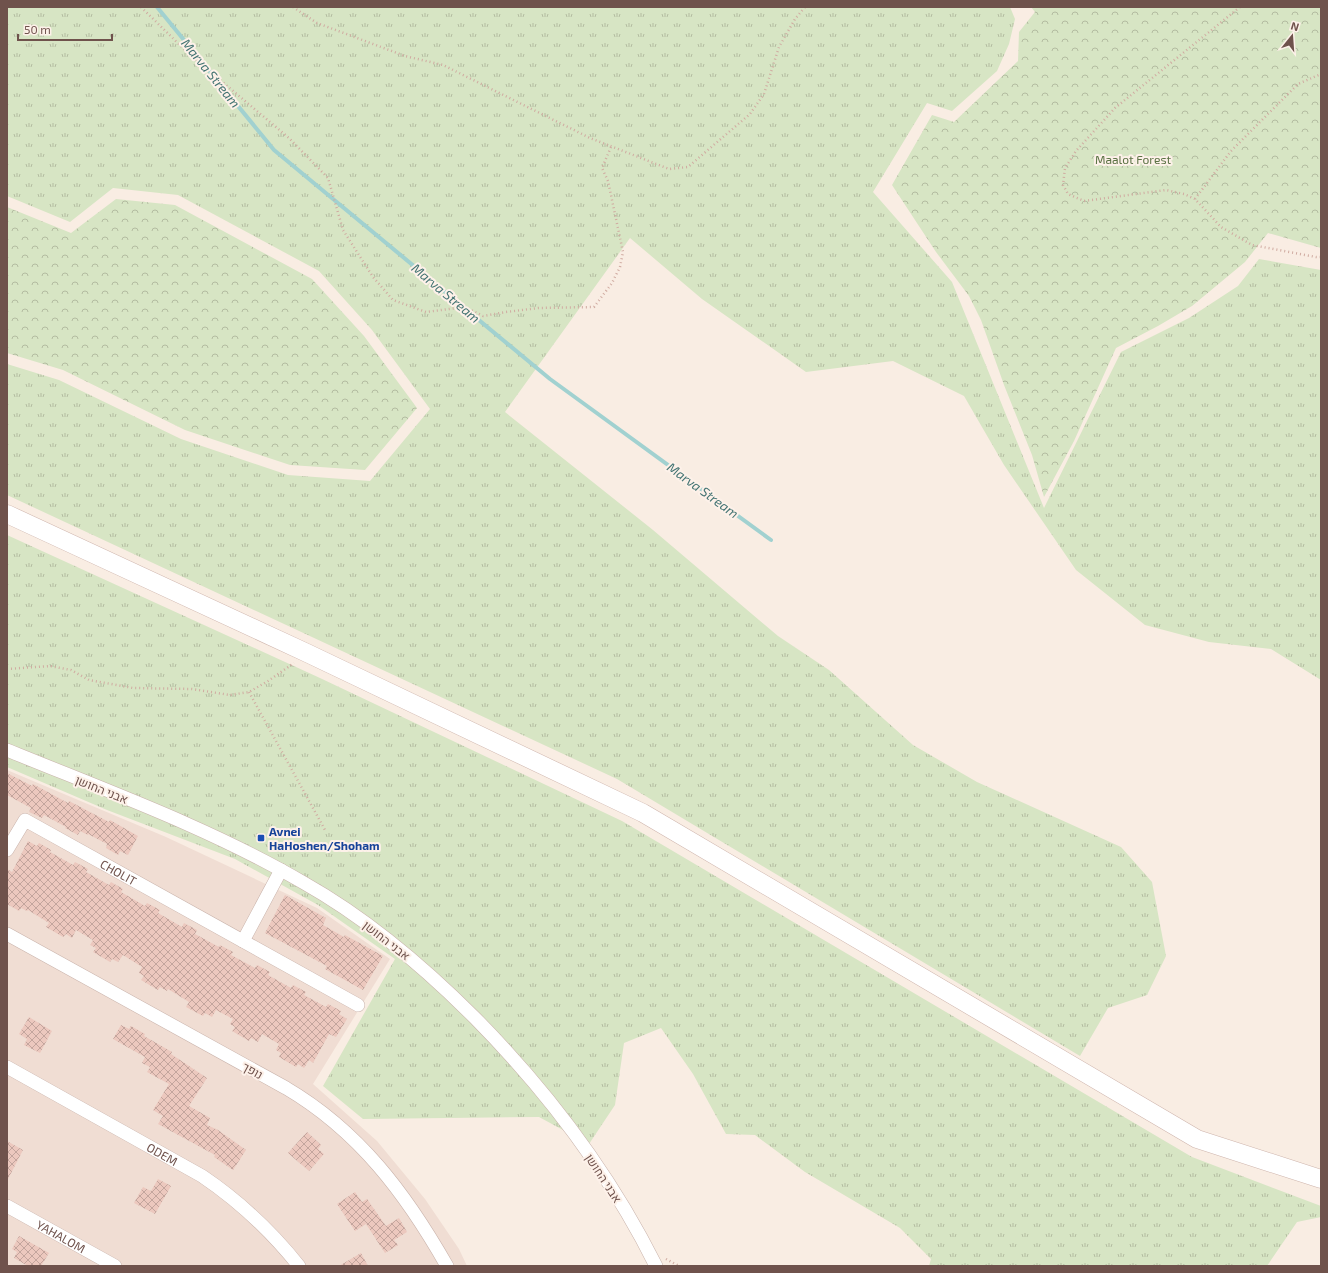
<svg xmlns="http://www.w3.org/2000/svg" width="1328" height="1273" viewBox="0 0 1328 1273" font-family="'Exo 2',Heebo,sans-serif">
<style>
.residential{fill:#f0ddd3}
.grass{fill:url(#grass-tufts)}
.forest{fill:url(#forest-crowns)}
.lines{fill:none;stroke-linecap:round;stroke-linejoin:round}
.stream{stroke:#a1d1d0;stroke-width:4}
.building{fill:url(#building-cross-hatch)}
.minor-casing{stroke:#c9b3ab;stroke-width:14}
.secondary-casing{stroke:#ceb4ac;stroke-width:19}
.path{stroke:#d0aba1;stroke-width:2.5;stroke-dasharray:1 3;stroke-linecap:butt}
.minor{stroke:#fff;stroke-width:13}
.secondary{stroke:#fff;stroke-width:18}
.transit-dot{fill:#1a4fb4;stroke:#fdf1e9;stroke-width:1.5}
.labels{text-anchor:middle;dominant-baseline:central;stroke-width:4;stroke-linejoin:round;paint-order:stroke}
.park-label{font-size:12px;fill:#5c7345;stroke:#fdf1e9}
.street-label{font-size:12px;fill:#6f524c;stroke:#fdf1e9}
.transit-label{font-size:12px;font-weight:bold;fill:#164399;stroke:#fdf1e9;text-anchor:start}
.water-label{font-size:13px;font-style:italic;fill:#427372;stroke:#fdf1e9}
</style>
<defs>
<pattern id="grass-tufts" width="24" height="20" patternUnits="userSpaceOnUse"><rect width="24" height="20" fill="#d7e5c4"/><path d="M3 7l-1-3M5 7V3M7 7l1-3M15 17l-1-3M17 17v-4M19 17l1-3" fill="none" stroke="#b3bca1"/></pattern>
<pattern id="forest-crowns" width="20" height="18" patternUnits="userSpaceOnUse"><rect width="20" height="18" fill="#d7e5c4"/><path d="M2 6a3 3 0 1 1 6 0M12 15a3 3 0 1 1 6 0" fill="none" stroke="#b3bca1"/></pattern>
<pattern id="building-cross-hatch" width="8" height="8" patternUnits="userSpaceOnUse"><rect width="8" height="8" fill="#ecc8be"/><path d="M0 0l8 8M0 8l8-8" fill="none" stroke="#c3a59d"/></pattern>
</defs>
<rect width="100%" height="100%" fill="#f9ede3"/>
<!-- residential -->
<path class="residential" d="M 7,770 L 166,837 L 317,908 L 390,959 L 313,1084 L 377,1141 L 425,1199 L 459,1249 L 467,1266 L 7,1266 Z"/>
<!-- grass -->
<path class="grass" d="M 7,7 L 1010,7 L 1015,19 L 1009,44 L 997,71 L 952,111 L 927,103 L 873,192 L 952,282 L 1044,508 L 1121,352 L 1189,318 L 1238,286 L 1259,259 L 1321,270 L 1321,680 L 1271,649 L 1209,642 L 1145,625 L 1076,570 L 1004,465 L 964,396 L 893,361 L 806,372 L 702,299 L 630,238 L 505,412 L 653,530 L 778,636 L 829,670 L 913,745 L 977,782 L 1121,847 L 1152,882 L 1166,956 L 1147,995 L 1108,1008 L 1080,1056 L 617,779 L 7,495 L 7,364 L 59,380 L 181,439 L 288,475 L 370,481 L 430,409 L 372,330 L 319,271 L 178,195 L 113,188 L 70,222 L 7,196 Z
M 7,535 L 320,678 L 622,821 L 1192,1157 L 1321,1206 L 1321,1217 L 1297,1222 L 1267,1266 L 929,1266 L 931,1259 L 900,1228 L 805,1172 L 755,1135 L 726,1134 L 693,1074 L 661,1028 L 624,1043 L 615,1105 L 589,1144 L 539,1117 L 363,1119 L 323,1086 L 395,959 L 318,905 L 235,859 L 107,810 L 7,767 Z"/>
<!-- forest -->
<path class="forest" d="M 1031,7 L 1321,7 L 1321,248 L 1268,233 L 1245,262 L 1192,306 L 1158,326 L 1116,348 L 1074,441 L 1044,497 L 1032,455 L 1004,385 L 981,320 L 969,296 L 936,252 L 892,185 L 932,115 L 954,122 L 1018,61 L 1019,32 L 1035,12 Z
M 116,199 L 175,205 L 312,279 L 364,336 L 417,408 L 365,470 L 290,465 L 185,430 L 63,370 L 7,353 L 7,207 L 71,233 Z"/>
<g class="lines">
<!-- stream -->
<path class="stream" d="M 157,7 L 274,150 L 550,379 L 771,540"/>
</g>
<!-- building -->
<path class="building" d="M 7,773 L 32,786 L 33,784 L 68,803 L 69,801 L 109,822 L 110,820 L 138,836 L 128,855 L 120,851 L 118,855 L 106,848 L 107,844 L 88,834 L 88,835 L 80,831 L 78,835 L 65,828 L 66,827 L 44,815 L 42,818 L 29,812 L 31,808 L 7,795 Z
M 28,841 L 37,846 L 39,843 L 51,850 L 50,852 L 73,865 L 75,862 L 88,869 L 86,872 L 109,885 L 111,882 L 123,889 L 121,892 L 145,906 L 147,903 L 160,910 L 158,913 L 182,927 L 184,923 L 197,930 L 195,934 L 219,947 L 220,945 L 233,952 L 231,955 L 255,968 L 257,965 L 270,972 L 268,975 L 291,988 L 293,985 L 306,992 L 304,995 L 326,1007 L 328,1004 L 341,1011 L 339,1014 L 347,1019 L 336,1037 L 329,1034 L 313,1063 L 309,1060 L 304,1068 L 298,1064 L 296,1067 L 279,1057 L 281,1053 L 276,1050 L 279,1044 L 262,1034 L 258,1042 L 251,1038 L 249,1041 L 232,1031 L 235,1027 L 230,1024 L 233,1019 L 216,1010 L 212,1017 L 205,1013 L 203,1016 L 186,1007 L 189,1002 L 168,989 L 167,991 L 160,987 L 158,990 L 141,980 L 144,976 L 139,973 L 142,967 L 123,955 L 118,962 L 112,959 L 110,962 L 93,952 L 96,948 L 90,945 L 93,940 L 76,930 L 72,938 L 66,934 L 63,937 L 46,927 L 49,923 L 28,910 L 27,911 L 21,908 L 19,911 L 7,904 L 7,869 L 12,872 Z
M 285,895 L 326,918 L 323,925 L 344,937 L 345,935 L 383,956 L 363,990 L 325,969 L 327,966 L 265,933 Z
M 29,1017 L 52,1031 L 40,1053 L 24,1045 L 27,1039 L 19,1034 Z
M 121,1025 L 129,1029 L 131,1026 L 145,1034 L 144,1036 L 172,1052 L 171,1054 L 207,1078 L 189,1106 L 210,1118 L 207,1125 L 218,1130 L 246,1150 L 233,1170 L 214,1157 L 215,1155 L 158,1124 L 163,1116 L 153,1110 L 169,1084 L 147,1072 L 150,1067 L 142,1063 L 145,1057 L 113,1039 Z
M 307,1132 L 321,1145 L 318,1149 L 324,1154 L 309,1171 L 288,1153 Z
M 7,1141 L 23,1150 L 7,1181 Z
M 158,1179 L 171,1186 L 155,1214 L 134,1203 L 143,1187 L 151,1191 Z
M 355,1192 L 362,1202 L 367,1199 L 386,1226 L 399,1218 L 407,1232 L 394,1240 L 398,1245 L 385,1253 L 366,1224 L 355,1231 L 337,1204 Z
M 19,1236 L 49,1253 L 41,1266 L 28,1266 L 14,1258 L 17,1252 L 12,1249 Z
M 361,1253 L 368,1266 L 339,1266 Z"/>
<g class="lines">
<!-- minor casing -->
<g class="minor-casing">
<g id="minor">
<path d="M 7,750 C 107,791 210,828 304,883 C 368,919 423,966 475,1018 C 547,1091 610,1174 656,1266"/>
<path id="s1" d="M 7,850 L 25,820 L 358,1005"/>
<path d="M 7,934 L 286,1088 C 359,1131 406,1194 447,1266"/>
<path d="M 243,941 L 281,870"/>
<path id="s2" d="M 7,1067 L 202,1176 C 239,1201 271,1231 299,1266"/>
<path id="s3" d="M 7,1206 L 115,1266"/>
</g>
</g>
<!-- secondary casing -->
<g class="secondary-casing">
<path id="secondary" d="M 7,514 L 307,653 L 643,813 L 1197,1139 L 1321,1179"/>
</g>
<!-- path -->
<path class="path" d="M 141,7 L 188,53 L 289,138 L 328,178 L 343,230 L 373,277 L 393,300 L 426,312 L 465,307 L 483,316 L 506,312 L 538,308 L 594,307 L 612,283 L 620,267 L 623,252 L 608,181 L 602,168 L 611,147
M 293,7 L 317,23 L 405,56 L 443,65 L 590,138 L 669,169 L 688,167 L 750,114 L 764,94 L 779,47 L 795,19 L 805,7
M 1240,7 L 1115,108 L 1076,151 L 1065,168 L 1063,185 L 1068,194 L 1084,201 L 1166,190 L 1184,194 L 1195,199 L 1221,227 L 1252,245 L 1316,257 L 1321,257
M 1195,199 L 1231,151 L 1298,84 L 1321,74
M 7,669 L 50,666 L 71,670 L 89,680 L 133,688 L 192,689 L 230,695 L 249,692 L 268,681 L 294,663
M 249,692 L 325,830
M 666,1259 L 679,1266"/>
<!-- minor -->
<use href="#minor" class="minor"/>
<!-- secondary -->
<use href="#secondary" class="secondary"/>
</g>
<!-- markers -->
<rect class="transit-dot" x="257" y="834" width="8" height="8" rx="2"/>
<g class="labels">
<!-- park labels -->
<g class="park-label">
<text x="1133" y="159">Maalot Forest</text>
</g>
<!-- street labels -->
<g class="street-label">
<text transform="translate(102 789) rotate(22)">אבני החושן</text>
<text stroke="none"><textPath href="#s1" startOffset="142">CHOLIT</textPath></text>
<text transform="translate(387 940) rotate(38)">אבני החושן</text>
<text transform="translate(253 1070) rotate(29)">נופך</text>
<text stroke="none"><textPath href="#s2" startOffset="178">ODEM</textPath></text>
<text transform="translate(604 1178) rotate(57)">אבני החושן</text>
<text stroke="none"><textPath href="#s3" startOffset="62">YAHALOM</textPath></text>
</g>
<!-- transit labels -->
<g class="transit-label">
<text x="269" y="831">Avnei<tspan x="269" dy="14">HaHoshen/Shoham</tspan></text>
</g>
<!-- water labels -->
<g class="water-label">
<text transform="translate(211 73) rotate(51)">Marva Stream</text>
<text transform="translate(446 293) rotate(40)">Marva Stream</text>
<text transform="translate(703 490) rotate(36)">Marva Stream</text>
</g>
</g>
<!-- border -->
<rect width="1328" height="1273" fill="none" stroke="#6f524c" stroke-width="16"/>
<!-- north arrow -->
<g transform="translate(1292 36) rotate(17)" stroke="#fdf1e9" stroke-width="3" paint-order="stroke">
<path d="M0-3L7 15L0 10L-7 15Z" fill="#6f524c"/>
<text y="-6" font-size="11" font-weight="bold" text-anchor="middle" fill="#6f524c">N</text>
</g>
<!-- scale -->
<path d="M18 34v6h94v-6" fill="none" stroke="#6f524c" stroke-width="2"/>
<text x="24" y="34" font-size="12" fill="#6f524c" stroke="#fdf1e9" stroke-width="3" paint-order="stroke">50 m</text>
</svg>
